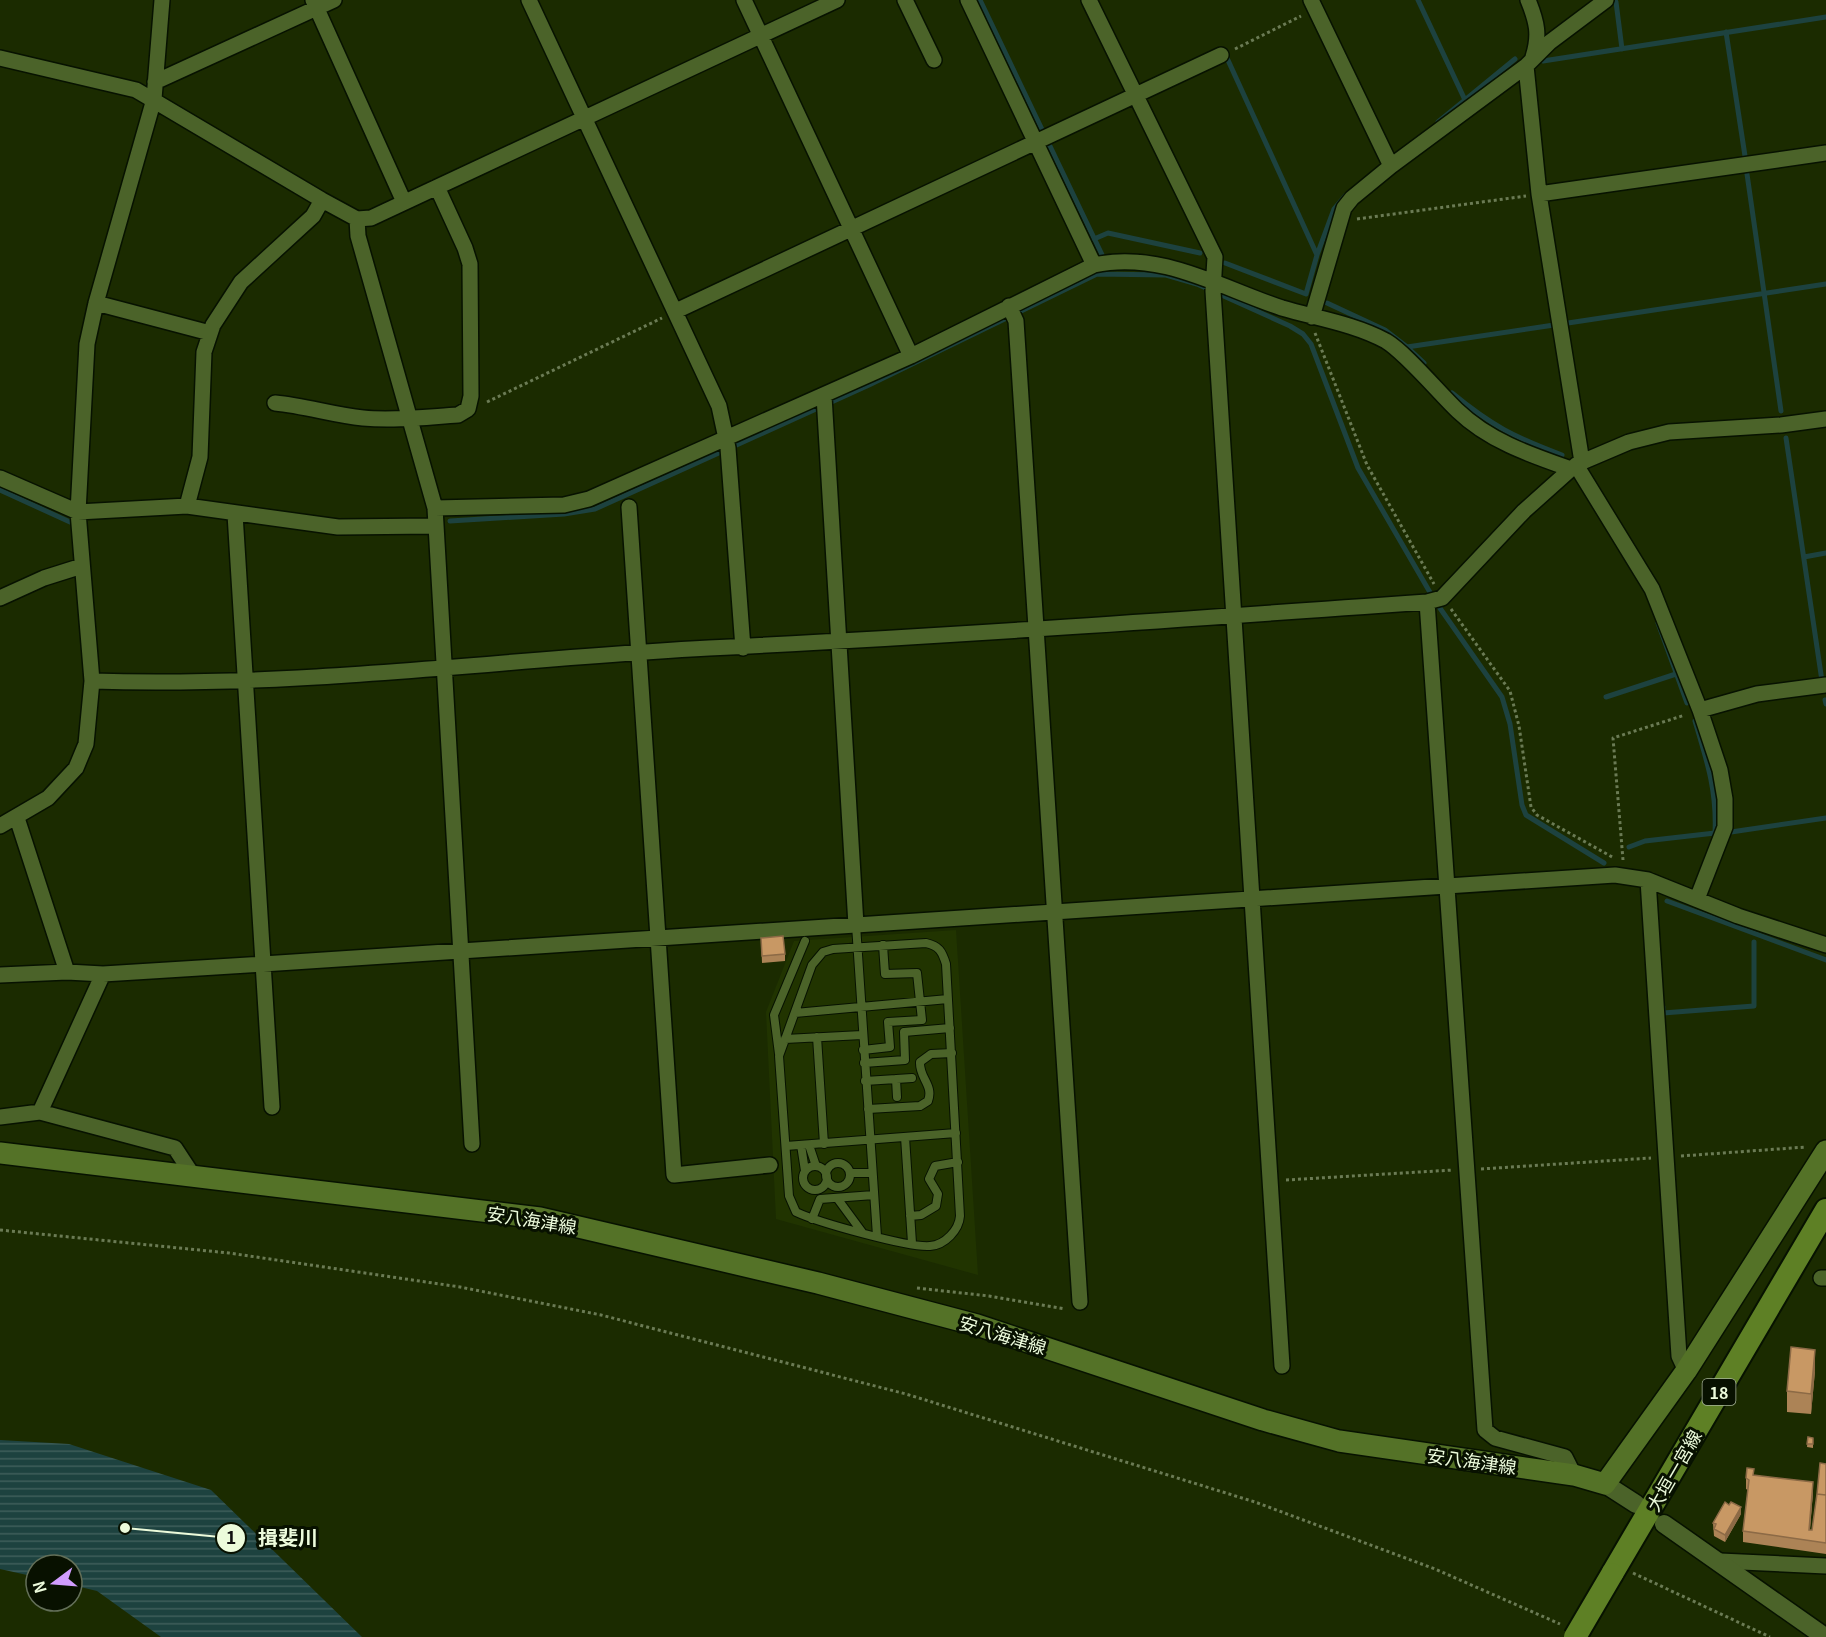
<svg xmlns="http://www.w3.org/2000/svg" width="1826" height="1637" viewBox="0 0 1826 1637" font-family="Georgia,'Noto Sans JP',serif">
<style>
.built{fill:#213400}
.water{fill:url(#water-rules)}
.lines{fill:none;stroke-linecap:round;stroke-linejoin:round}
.stream{stroke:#1d423f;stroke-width:5}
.service-casing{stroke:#071200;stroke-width:10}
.minor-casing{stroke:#071200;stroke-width:18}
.tertiary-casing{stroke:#071200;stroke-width:21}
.secondary-casing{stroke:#071200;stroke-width:24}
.primary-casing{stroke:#071200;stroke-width:26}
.path{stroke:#6b7b54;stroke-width:3;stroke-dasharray:3 3;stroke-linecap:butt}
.service{stroke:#4b6329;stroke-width:8}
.minor{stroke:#4b6329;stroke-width:15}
.tertiary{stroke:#4b6329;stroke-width:18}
.secondary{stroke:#547227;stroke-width:21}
.primary{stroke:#5e8025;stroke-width:22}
.primary-bridge-casing{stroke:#071200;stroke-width:26;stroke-linecap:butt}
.primary-bridge{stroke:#5e8025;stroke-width:22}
.wall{fill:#ac8356}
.shaded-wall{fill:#8c6a46}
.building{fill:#c89864;stroke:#8c6a46;stroke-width:1.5}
.labels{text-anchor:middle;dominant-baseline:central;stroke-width:6;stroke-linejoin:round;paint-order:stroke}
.shield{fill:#081100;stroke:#a8b599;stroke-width:1.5}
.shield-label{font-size:16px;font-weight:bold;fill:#ecfbdb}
.street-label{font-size:18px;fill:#ecfbdb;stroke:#081100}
.leader{fill:none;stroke:#ecfbdb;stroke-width:2}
.callout-dot{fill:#ecfbdb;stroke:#081100;stroke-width:2}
.mark-label{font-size:18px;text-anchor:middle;font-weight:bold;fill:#111}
.callout-label{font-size:20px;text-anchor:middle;font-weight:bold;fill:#ecfbdb;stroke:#081100;stroke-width:6;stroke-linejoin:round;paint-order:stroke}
</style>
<defs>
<pattern id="water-rules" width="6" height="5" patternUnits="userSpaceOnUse" patternTransform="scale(1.5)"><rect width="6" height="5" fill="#1d423f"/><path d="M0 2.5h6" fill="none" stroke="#3e5e5a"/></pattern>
</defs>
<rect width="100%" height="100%" fill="#1b2b00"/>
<!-- built -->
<path class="built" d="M 956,930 L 978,1275 L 776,1219 L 766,1012 L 794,941 Z"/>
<!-- water -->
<path class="water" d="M 0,1440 L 69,1444 L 211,1490 L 362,1637 L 161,1637 L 97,1591 L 72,1585 L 72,1565 L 36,1565 L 36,1577 L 0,1569 Z"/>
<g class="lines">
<!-- stream -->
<path class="stream" d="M 980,0 L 1105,261
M 1418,0 L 1465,100 L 1438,122
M 1616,2 L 1622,49
M 1726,32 L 1745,156
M 1227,58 L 1317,255 L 1334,209 L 1345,196
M 1543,61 L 1826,17
M 1465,100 L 1515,59
M 1747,174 L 1781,411
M 1094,239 L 1108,233 L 1200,253
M 1225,263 L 1306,294 L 1317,255
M 1327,303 L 1385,330 L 1407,347 L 1554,325
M 1568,323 L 1826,284
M 1407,347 L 1424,363
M 1452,393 C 1492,426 1514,437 1562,455
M 1786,438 L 1822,681
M 0,490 L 70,522
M 450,521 L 564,514 L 595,509 L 869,385 L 1097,274 L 1166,275 L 1197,284 L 1290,326 L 1303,334 L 1311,344 L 1358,468 L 1435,601 L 1502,697 L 1510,724 L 1522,805 L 1526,815 L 1604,863
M 1804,557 L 1826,553
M 1658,623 L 1687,703
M 1606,697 L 1676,674
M 1825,700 L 1826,704
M 1731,832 L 1826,818
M 1629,847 L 1645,841 L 1715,833 C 1717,791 1707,761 1695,721
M 1667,901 L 1826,960
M 1663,1007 L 1663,1013 L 1754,1006 L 1754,942"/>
<!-- service casing -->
<g class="service-casing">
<path id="service" d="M 856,925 L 877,1236
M 926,943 C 939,946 942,951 946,964 L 960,1216 C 959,1230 945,1245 930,1246 C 909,1248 817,1222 796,1212 L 789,1196 L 779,1056 L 812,965 L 823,952 L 833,949 Z
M 795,1013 L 948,999
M 817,1037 L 824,1144
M 785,1039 L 862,1035
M 863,1050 L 890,1047 L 888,1022 L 922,1020 L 917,973 L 885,974 L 883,945
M 779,1054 L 774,1015 L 805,941
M 864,1063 L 905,1060 L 904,1032 L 950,1028
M 896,1079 L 897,1097
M 865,1081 L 912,1078
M 868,1109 L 920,1106 L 928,1101 C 934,1085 919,1078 920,1062 L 931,1054 L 952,1053
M 905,1137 L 912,1243
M 801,1145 L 805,1171
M 809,1145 L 816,1166
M 786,1146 L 956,1133
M826 1175a12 12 0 1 1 24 0a12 12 0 1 1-24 0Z
M803 1178a12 12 0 1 1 24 0a12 12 0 1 1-24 0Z
M 850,1173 L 872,1173
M 837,1198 L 862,1232
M 910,1216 L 921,1215 L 936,1206 L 938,1194 L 929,1179 L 935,1166 L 958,1162
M 812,1219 L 820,1199 L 874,1195"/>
</g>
<!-- minor casing -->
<g class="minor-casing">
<path id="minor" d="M 313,0 L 404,202
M 529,0 L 719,406 L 728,448 L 743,648
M 744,0 L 911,356
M 905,0 L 934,60
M 968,0 L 1094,265
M 1089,0 L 1215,257 L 1213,291 L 1282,1366
M 1311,0 L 1391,166 L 1352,198 L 1344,208 L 1312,317
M 1528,0 C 1537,22 1540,35 1533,57
M 0,58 L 136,90 L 322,200 L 357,219 L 371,218 L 837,0
M 1526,66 L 1539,194 L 1582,462
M 155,82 L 334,0
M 1391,166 L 1526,66 L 1550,42 L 1606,0
M 1539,194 L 1826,153
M 357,219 L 358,236 L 435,508 L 472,1144
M 96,303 L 210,333
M 1009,306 L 1016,321 L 1080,1302
M 676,311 L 1221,55
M 824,396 L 856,925
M 275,403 C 306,406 333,415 363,418 C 394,421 427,417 458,415 L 468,409 L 471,396 L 470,264 L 465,248 L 437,187
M 1576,465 L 1652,589 L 1700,710 L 1720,770 L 1725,799 L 1725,827 L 1697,899
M 0,478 L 78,512 L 187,506 L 200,457 L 204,352 L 213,325 L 241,282 L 313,216 L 322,200
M 187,506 L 338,527 L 434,526
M 629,507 L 674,1175 L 770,1165
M 435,508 L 564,505 L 589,499 L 911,356 L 1094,265 C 1160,250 1221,288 1282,308 C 1316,318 1355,324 1386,341 C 1406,353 1439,393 1458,411 C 1489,441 1531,455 1571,469
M 235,514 L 272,1107
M 0,598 L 44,578 L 82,566
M 1427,602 L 1485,1430 L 1495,1438 L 1565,1457 L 1574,1475
M 92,681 C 298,688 504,659 709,648 C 949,636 1188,619 1427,602 L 1442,598 L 1524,511 L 1571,469 L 1582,462 L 1629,442 L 1669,432 L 1781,425 L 1826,419
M 1700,710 L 1757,694 L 1826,685
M 17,818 L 67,972 L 103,974 L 263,964 L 1615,875 L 1648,880 L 1738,916 L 1826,945
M 0,826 L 48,798 L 76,768 L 86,744 L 92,681 L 78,512 L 87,344 L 96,303 L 154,99 L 162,0
M 1648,880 L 1679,1356 L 1686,1371
M 0,975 L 67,972
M 40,1112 L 175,1148 L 194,1177
M 0,1117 L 40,1112 L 103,974
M 1821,1278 L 1826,1278
M 1720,1561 L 1826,1566"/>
</g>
<!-- tertiary casing -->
<g class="tertiary-casing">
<path id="tertiary" d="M 1605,1484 L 1636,1504
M 1664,1524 L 1825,1637"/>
</g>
<!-- secondary casing -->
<g class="secondary-casing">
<path id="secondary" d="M 0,1153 L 540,1218 L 818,1283 L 977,1325 L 1263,1420 L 1339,1441 L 1574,1475 L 1605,1484 L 1686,1371 L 1826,1151"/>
</g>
<!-- primary casing -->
<g class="primary-casing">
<path id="primary" d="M 1612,1574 L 1826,1210"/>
</g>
<!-- path -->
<path class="path" d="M 1235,49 L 1301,16
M 1357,219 L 1526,196
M 1315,333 L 1367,465 L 1434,584
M 487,402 L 662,318
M 1451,609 L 1510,691 L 1519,726 L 1531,807 L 1537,815 L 1614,858
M 1623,860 L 1613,738 L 1685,715
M 1681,1156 L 1806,1147
M 1481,1169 L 1651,1158
M 1286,1180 L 1453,1170
M 0,1230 L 229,1253 L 460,1287 L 601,1315 L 906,1394 L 1255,1502 L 1435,1569 L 1560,1624
M 917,1288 L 989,1296 L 1065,1309
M 1633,1573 L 1770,1637"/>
<!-- service -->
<use href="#service" class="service"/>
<!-- minor -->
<use href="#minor" class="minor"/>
<!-- tertiary -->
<use href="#tertiary" class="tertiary"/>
<!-- secondary -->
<use href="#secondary" class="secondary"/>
<!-- primary -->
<use href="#primary" class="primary"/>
<!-- primary-bridge casing -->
<g class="primary-bridge-casing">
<path id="primary-bridge" d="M 1575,1637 L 1612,1574"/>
</g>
<!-- primary-bridge -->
<use href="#primary-bridge" class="primary-bridge"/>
</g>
<!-- wall -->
<path class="wall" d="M 761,938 L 785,954 L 785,961 L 762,963 Z
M 1815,1371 L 1811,1414 L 1787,1412 L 1787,1391 Z
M 1808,1437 L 1813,1438 L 1813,1448 L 1807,1447 Z
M 1826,1464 L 1826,1554 L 1743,1542 L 1743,1531 L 1748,1490 L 1746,1489 L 1746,1478 L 1754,1475 L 1813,1492 L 1810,1530 L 1812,1530 L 1817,1494 Z
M 1741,1514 L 1725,1542 L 1714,1536 L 1713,1523 Z"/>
<!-- shaded-wall -->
<path class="shaded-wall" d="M 1815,1350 L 1815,1371 L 1811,1414 L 1811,1394 Z
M 1813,1482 L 1813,1492 L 1809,1540 L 1809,1530 Z
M 1741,1507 L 1741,1514 L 1725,1542 L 1725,1535 Z"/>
<!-- building -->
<path class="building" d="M 783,936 L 785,954 L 762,956 L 761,938 Z
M 1791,1347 L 1815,1350 L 1811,1394 L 1787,1391 Z
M 1808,1437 L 1813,1438 L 1813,1444 L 1807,1444 Z
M 1820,1463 L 1826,1464 L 1826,1495 L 1817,1494 Z
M 1747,1468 L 1754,1469 L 1753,1475 L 1813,1482 L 1809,1530 L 1812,1530 L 1817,1494 L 1826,1495 L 1826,1543 L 1743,1531 L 1749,1480 L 1746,1478 Z
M 1725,1502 L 1729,1505 L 1731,1502 L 1741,1507 L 1725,1535 L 1714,1529 L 1716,1524 L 1713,1523 Z"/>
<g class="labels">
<!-- shield labels -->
<rect class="shield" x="1702.5" y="1379" width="33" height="26" rx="4.5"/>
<g class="shield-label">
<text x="1719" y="1392">18</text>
</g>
<!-- street labels -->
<g class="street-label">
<text transform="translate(532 1219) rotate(9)">安八海津線</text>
<text transform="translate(1003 1334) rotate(17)">安八海津線</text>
<text transform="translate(1472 1460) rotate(8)">安八海津線</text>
<text transform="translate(1673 1470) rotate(-60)">大垣一宮線</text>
</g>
</g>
<!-- callouts -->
<path class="leader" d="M125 1528L231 1538"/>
<g class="callout-dot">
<circle cx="125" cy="1528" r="6"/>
<circle cx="231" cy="1538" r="15"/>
</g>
<g class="mark-label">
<text x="231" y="1544">1</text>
</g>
<g class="callout-label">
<text x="288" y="1545">揖斐川</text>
</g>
<!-- north arrow -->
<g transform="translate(54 1583) rotate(254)"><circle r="28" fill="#081100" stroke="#636f58" stroke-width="1.5"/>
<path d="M0-4.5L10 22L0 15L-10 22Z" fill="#d19dfe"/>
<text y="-9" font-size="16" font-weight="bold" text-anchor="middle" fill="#ecfbdb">N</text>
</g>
</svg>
